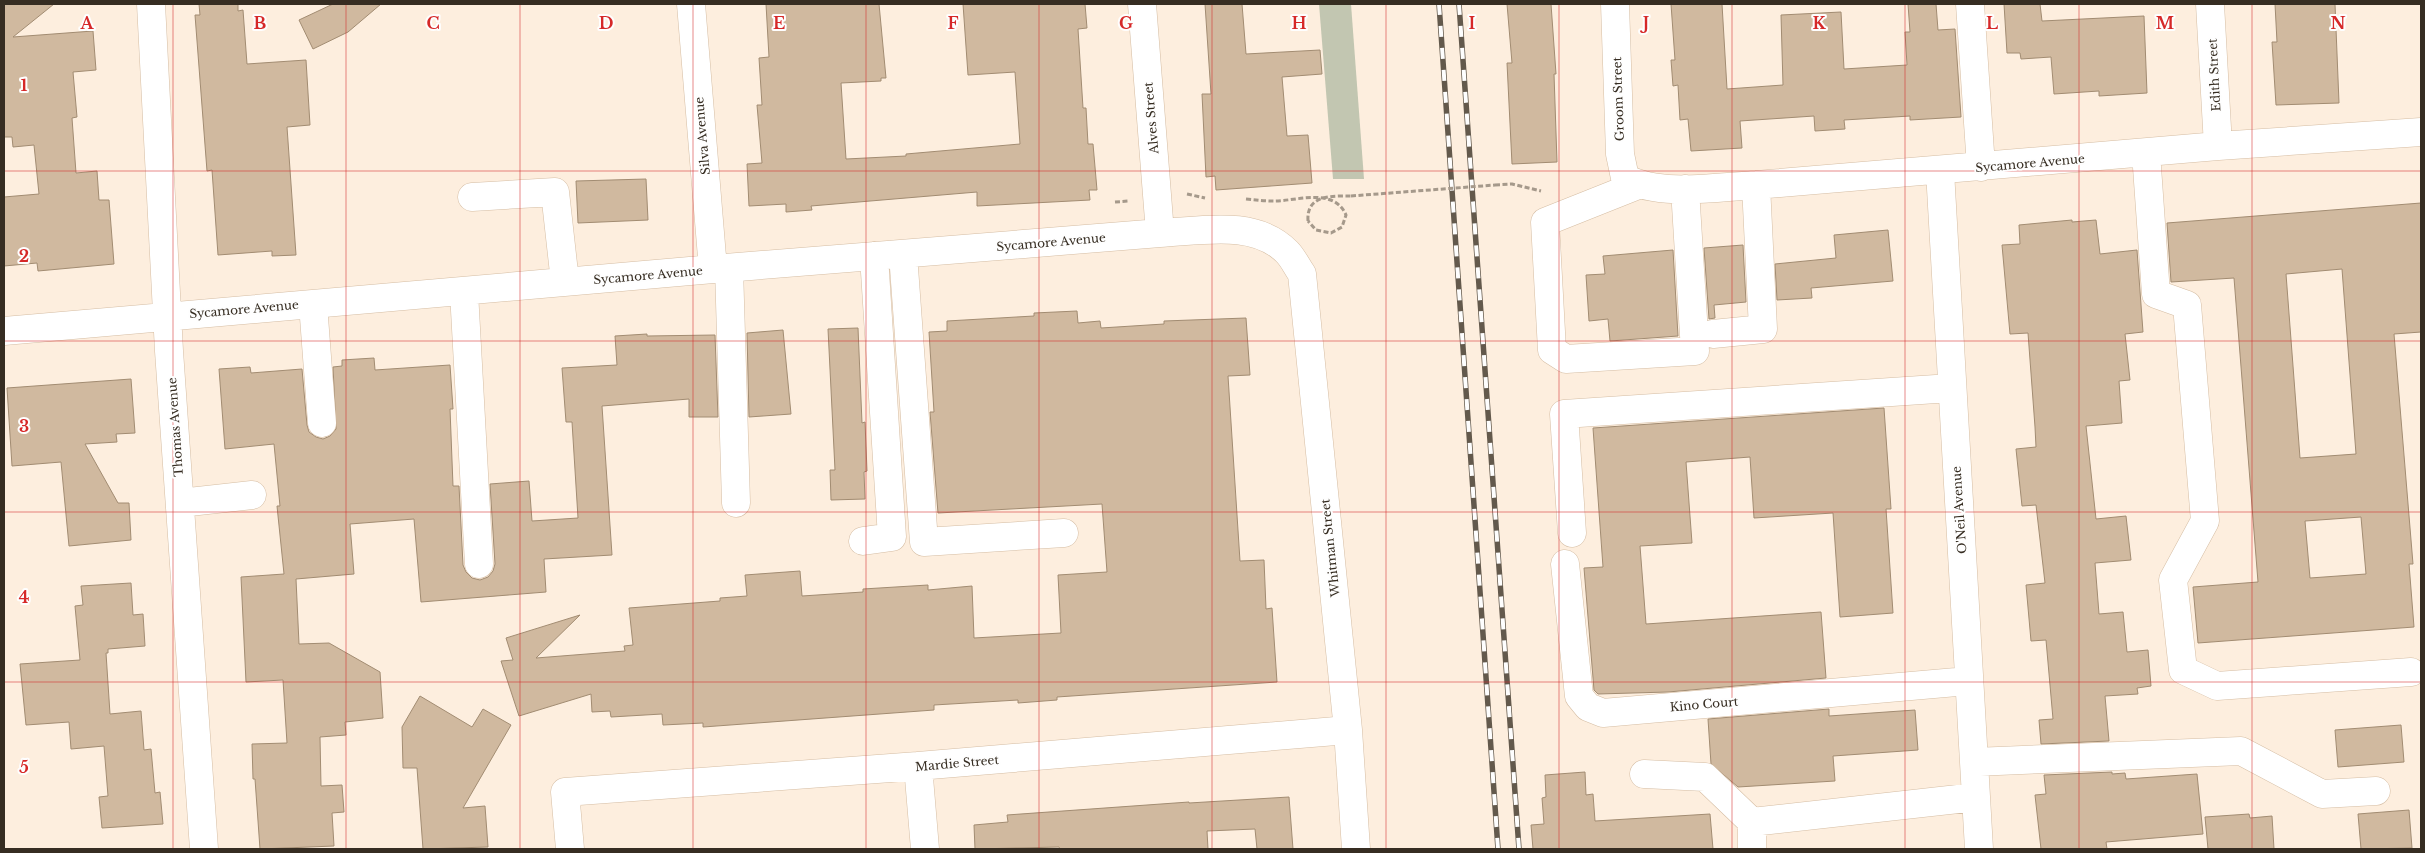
<svg xmlns="http://www.w3.org/2000/svg" width="2425" height="853" viewBox="0 0 2425 853" font-family="'Libre Baskerville',serif">
<style>
.green{fill:#c2c6b1}
.building{fill:#d0b99f;stroke:#a28c72;fill-rule:evenodd}
.lines{fill:none;stroke-linecap:round;stroke-linejoin:round}
.minor-casing{stroke:#d5bda3;stroke-width:29}
.path{stroke:#a5998b;stroke-width:3;stroke-dasharray:5 2.5;stroke-linecap:butt}
.minor{stroke:#fff;stroke-width:28}
.rail-casing{stroke:#63594c;stroke-width:5.5}
.rail{stroke:#fefefe;stroke-width:4;stroke-dasharray:11;stroke-linecap:butt}
.path-bridge{stroke:#a5998b;stroke-width:3;stroke-dasharray:5 2.5;stroke-linecap:butt}
.grid{fill:none;stroke:#d62828;stroke-width:1;stroke-opacity:0.55}
.labels{text-anchor:middle;dominant-baseline:central;stroke-width:4;stroke-linejoin:round;paint-order:stroke}
.street-label{font-size:12px;fill:#362d22;stroke:#fefefe}
.grid-label{font-size:16px;text-anchor:middle;font-weight:bold;fill:#d62828;stroke:#fefefe;stroke-width:4;stroke-linejoin:round;paint-order:stroke}
</style>
<rect width="100%" height="100%" fill="#fdeede"/>
<!-- green -->
<path class="green" d="M 1319,4 L 1351,4 L 1364,179 L 1333,179 Z"/>
<!-- building -->
<path class="building" d="M 4,4 L 54,4 L 13,37 L 93,31 L 96,70 L 73,72 L 77,117 L 72,118 L 76,173 L 97,171 L 99,200 L 109,200 L 114,264 L 38,271 L 37,263 L 4,266 L 4,197 L 39,194 L 34,145 L 13,147 L 12,137 L 4,137 Z
M 199,4 L 238,4 L 238,11 L 243,10 L 247,64 L 306,60 L 310,125 L 287,127 L 296,255 L 272,256 L 272,251 L 218,255 L 212,170 L 207,171 L 195,15 L 200,15 Z
M 333,4 L 381,4 L 348,32 L 313,49 L 299,20 Z
M 766,4 L 879,4 L 886,78 L 881,78 L 881,81 L 841,83 L 846,159 L 906,156 L 906,154 L 1020,144 L 1015,72 L 968,75 L 963,4 L 1085,4 L 1087,28 L 1078,29 L 1083,108 L 1086,108 L 1088,144 L 1093,144 L 1097,190 L 1089,190 L 1090,200 L 977,206 L 977,192 L 811,206 L 812,210 L 786,212 L 786,204 L 749,206 L 747,164 L 762,163 L 757,105 L 762,105 L 759,58 L 769,57 Z
M 1205,4 L 1242,4 L 1246,54 L 1320,50 L 1322,74 L 1282,77 L 1287,136 L 1308,135 L 1312,183 L 1216,190 L 1215,176 L 1206,177 L 1202,94 L 1211,94 Z
M 1507,4 L 1551,4 L 1556,74 L 1554,74 L 1557,162 L 1512,164 L 1507,63 L 1512,63 Z
M 1671,4 L 1722,4 L 1727,89 L 1783,85 L 1781,15 L 1841,12 L 1844,69 L 1907,65 L 1905,32 L 1910,32 L 1908,4 L 1936,4 L 1938,30 L 1955,29 L 1961,117 L 1910,120 L 1910,116 L 1844,120 L 1845,129 L 1815,131 L 1814,116 L 1740,121 L 1742,148 L 1691,151 L 1688,119 L 1680,120 L 1678,85 L 1673,86 L 1671,60 L 1675,60 Z
M 2004,4 L 2040,4 L 2042,21 L 2144,16 L 2147,93 L 2099,96 L 2099,91 L 2054,94 L 2051,57 L 2021,59 L 2020,53 L 2007,53 Z
M 2275,4 L 2335,4 L 2339,103 L 2276,105 L 2272,42 L 2277,42 Z
M 646,179 L 648,220 L 578,223 L 576,181 Z
M 2421,203 L 2421,332 L 2394,334 L 2413,564 L 2409,564 L 2414,627 L 2198,643 L 2193,587 L 2258,582 L 2234,278 L 2171,282 L 2167,223 ZM 2342,269 L 2356,454 L 2300,458 L 2286,274 ZM 2361,517 L 2366,574 L 2310,578 L 2305,521 Z
M 2072,220 L 2072,222 L 2096,220 L 2100,254 L 2137,250 L 2143,332 L 2125,334 L 2130,380 L 2119,381 L 2122,423 L 2086,426 L 2096,519 L 2126,516 L 2131,560 L 2095,563 L 2099,614 L 2123,612 L 2127,652 L 2148,650 L 2151,686 L 2137,688 L 2138,694 L 2105,696 L 2109,741 L 2041,744 L 2039,720 L 2053,719 L 2046,640 L 2031,641 L 2026,585 L 2045,583 L 2036,505 L 2022,506 L 2016,449 L 2036,447 L 2035,427 L 2028,333 L 2010,334 L 2002,245 L 2020,244 L 2019,225 Z
M 1888,230 L 1893,281 L 1811,288 L 1812,298 L 1777,300 L 1775,264 L 1836,258 L 1834,235 Z
M 1743,245 L 1746,302 L 1714,305 L 1715,318 L 1709,319 L 1704,248 Z
M 1673,250 L 1678,336 L 1610,341 L 1608,319 L 1589,321 L 1586,275 L 1605,274 L 1603,256 Z
M 1077,311 L 1078,323 L 1100,321 L 1101,328 L 1164,324 L 1164,321 L 1246,318 L 1250,375 L 1228,376 L 1240,561 L 1264,560 L 1266,609 L 1272,608 L 1277,682 L 1057,697 L 1057,700 L 1018,703 L 1018,700 L 934,705 L 934,710 L 703,727 L 703,723 L 663,725 L 662,714 L 611,717 L 610,711 L 592,712 L 591,694 L 519,716 L 501,661 L 513,660 L 506,638 L 580,615 L 536,658 L 625,651 L 624,646 L 633,645 L 629,608 L 720,601 L 720,598 L 747,596 L 745,575 L 800,571 L 802,596 L 863,592 L 863,589 L 928,585 L 928,590 L 972,586 L 974,638 L 1061,633 L 1058,575 L 1107,572 L 1102,504 L 938,513 L 930,412 L 934,412 L 929,332 L 947,331 L 947,321 L 1034,316 L 1034,313 Z
M 858,328 L 862,423 L 865,422 L 867,471 L 864,472 L 865,499 L 831,500 L 830,470 L 835,470 L 828,329 Z
M 783,330 L 791,414 L 749,417 L 747,333 Z
M 647,334 L 647,336 L 715,335 L 718,417 L 689,417 L 689,399 L 602,406 L 612,555 L 544,559 L 546,592 L 421,602 L 414,519 L 350,524 L 354,574 L 296,579 L 299,644 L 329,643 L 380,672 L 383,718 L 345,722 L 346,735 L 320,737 L 321,786 L 342,785 L 344,812 L 332,813 L 334,846 L 260,849 L 255,779 L 253,779 L 252,744 L 287,743 L 283,680 L 246,682 L 241,577 L 284,574 L 277,506 L 280,506 L 274,444 L 225,449 L 219,369 L 250,367 L 251,373 L 302,369 L 307,425 L 309,432 L 316,437 L 323,439 L 330,436 L 336,429 L 333,367 L 342,366 L 342,360 L 374,358 L 375,370 L 450,365 L 453,409 L 450,409 L 453,486 L 459,486 L 463,565 L 466,572 L 472,578 L 480,580 L 488,577 L 493,571 L 495,564 L 490,484 L 529,481 L 532,521 L 578,518 L 572,422 L 566,422 L 562,368 L 617,365 L 615,336 Z
M 131,379 L 135,433 L 116,434 L 117,442 L 85,444 L 118,503 L 129,503 L 131,540 L 69,546 L 61,462 L 12,466 L 7,388 Z
M 1884,408 L 1891,509 L 1886,509 L 1893,613 L 1840,617 L 1833,513 L 1754,518 L 1750,457 L 1686,462 L 1692,543 L 1640,546 L 1646,624 L 1821,612 L 1826,678 L 1668,692 L 1598,694 L 1594,690 L 1584,568 L 1603,567 L 1593,428 Z
M 131,583 L 133,615 L 143,614 L 145,646 L 108,649 L 108,653 L 106,653 L 110,714 L 141,711 L 144,750 L 151,749 L 155,793 L 160,792 L 163,824 L 102,828 L 99,797 L 108,796 L 104,746 L 71,749 L 69,722 L 26,725 L 20,664 L 80,660 L 75,606 L 83,605 L 81,586 Z
M 420,696 L 472,727 L 483,709 L 511,725 L 463,808 L 485,806 L 488,847 L 423,849 L 417,768 L 403,768 L 402,727 Z
M 1829,709 L 1829,716 L 1915,710 L 1918,750 L 1833,756 L 1835,781 L 1738,787 L 1711,764 L 1708,719 Z
M 2401,725 L 2404,762 L 2338,767 L 2335,730 Z
M 1585,772 L 1586,795 L 1593,794 L 1595,821 L 1710,814 L 1713,849 L 1533,849 L 1531,825 L 1544,824 L 1542,798 L 1546,797 L 1545,775 Z
M 2112,772 L 2112,774 L 2125,773 L 2126,779 L 2197,774 L 2203,834 L 2106,842 L 2107,849 L 2041,849 L 2035,795 L 2046,794 L 2044,775 Z
M 1289,797 L 1293,849 L 1257,849 L 1255,829 L 1207,831 L 1208,849 L 1060,849 L 1059,847 L 975,849 L 974,825 L 1008,822 L 1007,815 L 1189,802 L 1189,803 Z
M 2409,810 L 2412,848 L 2361,849 L 2358,814 Z
M 2249,814 L 2250,818 L 2272,816 L 2274,849 L 2208,849 L 2205,817 Z"/>
<g class="lines">
<!-- minor casing -->
<g class="minor-casing">
<path id="minor" d="M 151,4 L 169,351 L 204,849
M 691,4 L 713,269
M 1142,4 L 1160,233
M 1615,4 L 1620,154 L 1625,178 C 1660,197 1717,187 1756,185 L 2218,146 L 2421,132
M 1970,4 L 1981,167
M 2210,4 L 2218,146
M 2146,153 L 2156,294 L 2187,305 L 2205,521 L 2173,580 L 2183,670 L 2217,686 L 2411,672
M 1940,171 L 1979,849
M 1638,185 L 1545,222 L 1552,350 L 1566,359 L 1695,351 L 1685,189
M 472,197 L 555,192 L 565,282
M 903,254 L 924,542 L 1064,533
M 729,268 L 736,503
M 464,292 L 479,564
M 313,304 L 322,423
M 4,331 L 713,269 L 1160,233 C 1201,231 1255,219 1287,252 C 1293,258 1297,267 1302,274 L 1348,730 L 1356,849
M 1713,334 L 1763,329 L 1756,185
M 180,503 L 252,495
M 1572,533 L 1564,414 L 1951,388
M 863,541 L 892,537 L 874,256
M 1565,564 L 1579,696 L 1588,707 L 1603,713 L 1968,681
M 1974,762 L 2241,751 L 2322,794 L 2376,791
M 918,766 L 925,849
M 1644,774 L 1705,777 L 1752,822 L 1752,849
M 1752,822 L 1976,797
M 570,849 L 565,792 L 918,766 L 1348,730"/>
</g>
<!-- path -->
<path class="path" d="M 1495,185 L 1512,184 L 1541,191
M 1187,194 L 1205,198
M 1246,199 C 1256,200 1265,201 1274,201 C 1297,201 1334,187 1346,215 L 1342,227 L 1331,233 L 1316,230 L 1308,221
M 1115,202 L 1129,201"/>
<!-- minor -->
<use href="#minor" class="minor"/>
<!-- rail casing -->
<g class="rail-casing">
<path id="rail" d="M 1439,4 L 1498,849
M 1459,4 L 1519,849"/>
</g>
<!-- rail -->
<use href="#rail" class="rail"/>
<!-- path-bridge -->
<path class="path-bridge" d="M 1351,196 L 1495,185
M 1308,221 C 1306,194 1333,196 1352,196"/>
</g>
<!-- grid -->
<path class="grid" d="M 173,4 L 173,849M 346,4 L 346,849M 520,4 L 520,849M 693,4 L 693,849M 866,4 L 866,849M 1039,4 L 1039,849M 1212,4 L 1212,849M 1386,4 L 1386,849M 1559,4 L 1559,849M 1732,4 L 1732,849M 1905,4 L 1905,849M 2079,4 L 2079,849M 2252,4 L 2252,849M 4,171 L 2421,171M 4,341 L 2421,341M 4,512 L 2421,512M 4,682 L 2421,682"/>
<g class="labels">
<!-- street labels -->
<g class="street-label">
<text transform="translate(2214 75) rotate(-93)">Edith Street</text>
<text transform="translate(1618 99) rotate(-92)">Groom Street</text>
<text transform="translate(1151 118) rotate(-95)">Alves Street</text>
<text transform="translate(702 136) rotate(-95)">Silva Avenue</text>
<text transform="translate(2030 163) rotate(-5)">Sycamore Avenue</text>
<text transform="translate(1051 242) rotate(-5)">Sycamore Avenue</text>
<text transform="translate(648 275) rotate(-5)">Sycamore Avenue</text>
<text transform="translate(244 309) rotate(-5)">Sycamore Avenue</text>
<text transform="translate(175 427) rotate(-94)">Thomas Avenue</text>
<text transform="translate(1959 510) rotate(-94)">O'Neil Avenue</text>
<text transform="translate(1330 548) rotate(-96)">Whitman Street</text>
<text transform="translate(1704 704) rotate(-5)">Kino Court</text>
<text transform="translate(957 763) rotate(-5)">Mardie Street</text>
</g>
</g>
<g class="grid-label">
<text x="87" y="29">A</text>
<text x="260" y="29">B</text>
<text x="433" y="29">C</text>
<text x="606" y="29">D</text>
<text x="779" y="29">E</text>
<text x="953" y="29">F</text>
<text x="1126" y="29">G</text>
<text x="1299" y="29">H</text>
<text x="1472" y="29">I</text>
<text x="1646" y="29">J</text>
<text x="1819" y="29">K</text>
<text x="1992" y="29">L</text>
<text x="2165" y="29">M</text>
<text x="2338" y="29">N</text>
<text x="24" y="91">1</text>
<text x="24" y="262">2</text>
<text x="24" y="432">3</text>
<text x="24" y="603">4</text>
<text x="24" y="773">5</text>
</g>
<!-- border -->
<rect width="2425" height="853" fill="none" stroke="#362d22" stroke-width="10"/>
</svg>
